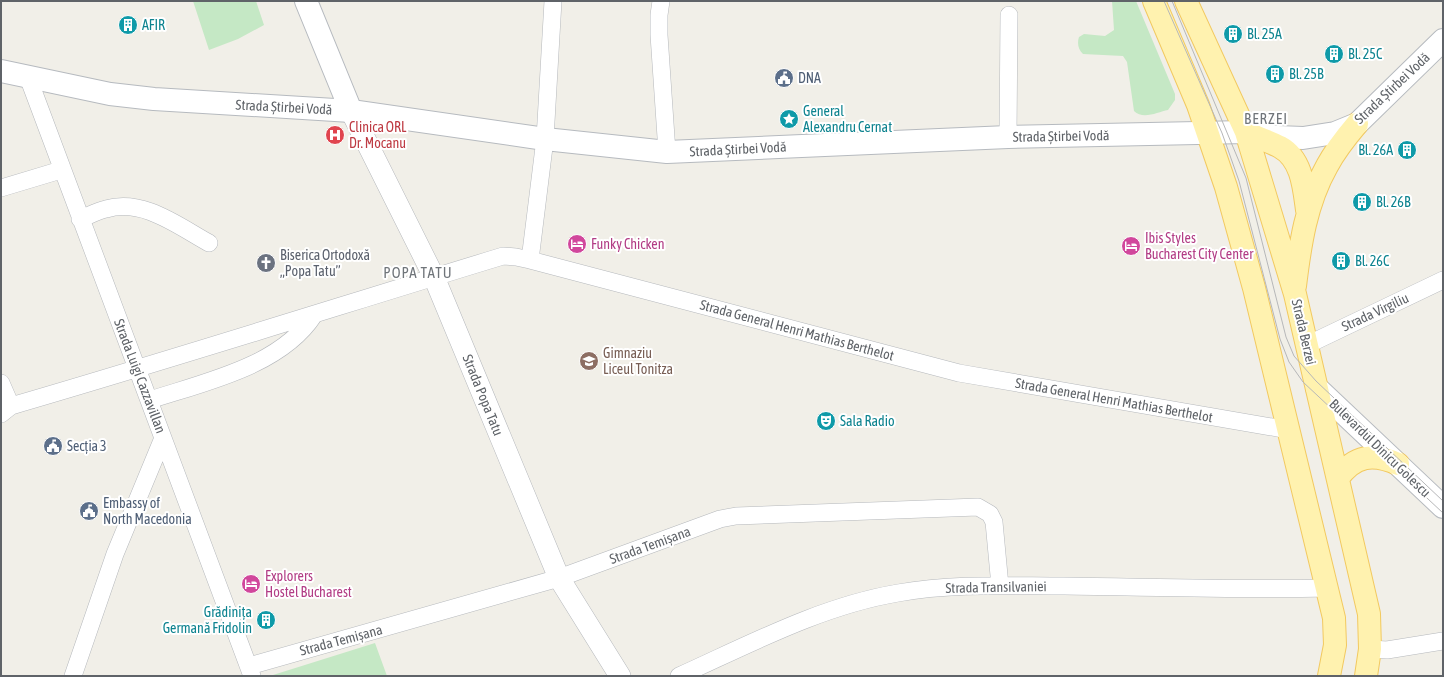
<svg xmlns="http://www.w3.org/2000/svg" width="1444" height="677" viewBox="0 0 1444 677" font-family="'Asap Condensed',sans-serif">
<style>
.green{fill:#c5e8c5}
.lines{fill:none;stroke-linecap:round;stroke-linejoin:round}
.minor-casing{stroke:#b5b8bc;stroke-width:18}
.tertiary-casing{stroke:#b5b8bc;stroke-width:22}
.secondary-casing{stroke:#b6babf;stroke-width:24}
.primary-casing{stroke:#f2c960;stroke-width:24}
.minor{stroke:#fff;stroke-width:17}
.tertiary{stroke:#fff;stroke-width:21}
.secondary{stroke:#fff;stroke-width:22}
.primary{stroke:#fff2af;stroke-width:22}
.tram{stroke:#b6b7b8;stroke-width:1}
.labels{text-anchor:middle;dominant-baseline:central;stroke-width:4;stroke-linejoin:round;paint-order:stroke}
.culture-label{font-size:14px;fill:#0d838f;stroke:#fff;text-anchor:start}
.service-label{font-size:14px;fill:#4e5e75;stroke:#fff;text-anchor:start}
.street-label{font-size:14px;fill:#5f6368;stroke:#fff}
.health-label{font-size:14px;fill:#be3a42;stroke:#fff;text-anchor:start}
.hotel-label{font-size:14px;fill:#b23c85;stroke:#fff;text-anchor:start}
.worship-label{font-size:14px;fill:#5b616d;stroke:#fff;text-anchor:start}
.education-label{font-size:14px;fill:#785e54;stroke:#fff;text-anchor:start}
.neighbourhood-label{font-size:15px;letter-spacing:1px;fill:#70757a;stroke:#fff}
</style>
<rect width="100%" height="100%" fill="#f1efe8"/>
<!-- green -->
<path class="green" d="M 193,1 L 256,1 L 264,25 L 238,39 L 209,50 Z
M 1112,1 L 1136,1 L 1175,94 L 1175,100 L 1168,110 C 1158,112 1143,120 1134,111 L 1127,62 L 1123,56 L 1083,54 C 1078,49 1077,43 1079,37 L 1084,34 L 1105,36 L 1114,30 Z
M 375,643 L 387,676 L 273,675 Z"/>
<g class="lines">
<!-- minor casing -->
<g class="minor-casing">
<path id="minor" d="M 661,1 L 659,15 L 659,35 L 667,152
M 28,77 L 252,676
M 1008,137 L 1009,15
M 1,188 L 61,170
M 80,219 C 88,216 97,211 106,209 C 143,198 178,226 209,243
M 530,260 L 545,139 L 553,1
M 1307,345 L 1443,280
M 1,383 L 11,406
M 150,400 C 205,382 281,366 314,315
M 1,414 L 11,406 C 176,358 339,306 503,256 L 516,257 L 530,260 L 959,373 L 1289,430
M 1370,649 L 1387,650 L 1443,641
M 249,666 L 559,578 L 720,519 L 736,516 L 978,507 L 990,514 L 994,522 L 1000,586
M 73,676 L 115,554 L 163,438
M 679,676 C 750,644 821,606 898,593 C 952,583 1009,586 1064,586 C 1152,587 1240,590 1328,588"/>
</g>
<!-- tertiary casing -->
<g class="tertiary-casing">
<path id="tertiary" d="M 351,111 L 434,277 L 559,578 L 620,676"/>
</g>
<!-- secondary casing -->
<g class="secondary-casing">
<path id="secondary" d="M 306,1 L 351,111
M 1,71 L 110,94 L 154,99 L 351,111 L 545,139 L 667,152 L 1008,137 L 1246,132 L 1277,137 L 1303,138 L 1335,133 L 1357,124 L 1443,40
M 1317,388 L 1443,507"/>
</g>
<!-- primary casing -->
<g class="primary-casing">
<path id="primary" d="M 1154,1 L 1198,105 L 1226,187 L 1254,288 L 1334,618 L 1335,645 L 1329,676
M 1186,1 L 1246,132 L 1295,294 L 1369,614 L 1370,649 L 1366,676
M 1246,132 C 1257,138 1269,141 1280,147 C 1302,159 1304,188 1307,210
M 1295,286 C 1300,245 1306,203 1327,166 C 1335,151 1346,137 1357,124
M 1338,478 C 1355,455 1373,453 1398,464"/>
</g>
<!-- minor -->
<use href="#minor" class="minor"/>
<!-- tertiary -->
<use href="#tertiary" class="tertiary"/>
<!-- secondary -->
<use href="#secondary" class="secondary"/>
<!-- primary -->
<use href="#primary" class="primary"/>
<!-- tram -->
<path class="tram" d="M 1164,1 L 1222,133 L 1239,181 L 1280,339 L 1289,362 L 1303,382 L 1443,513
M 1172,1 L 1246,178 L 1286,337 L 1294,356 L 1316,381 L 1443,501"/>
</g>
<!-- icons -->
<defs>
<g id="building-disc" transform="scale(1)"><circle r="9.5" fill="#0f9aa8" stroke="#fff"/><path d="M-4-6H4V6H1V3H-1V6H-4ZM-2.5-4.3h1.7v1.8h-1.7ZM.8-4.3h1.7v1.8H.8ZM-2.5-1h1.7V.8h-1.7ZM.8-1h1.7V.8H.8Z" fill="#fff"/></g>
<g id="civic-disc" transform="scale(1)"><circle r="9.5" fill="#5c6f8a" stroke="#fff"/><path d="M-.6-6.5H3V-4.5H.6V-3L4-1V1h2V6H-6V1h2V-1L-.6-3ZM-1.2 2.5V6h2.4V2.5Z" fill="#fff"/></g>
<g id="sight-disc" transform="scale(1)"><circle r="9.5" fill="#0f9aa8" stroke="#fff"/><path d="M0-6L1.8-2.2L6-1.7L2.9 1.2L3.7 5.4L0 3.3L-3.7 5.4L-2.9 1.2L-6-1.7L-1.8-2.2Z" fill="#fff"/></g>
<g id="hospital-disc" transform="scale(1)"><circle r="9.5" fill="#e0444e" stroke="#fff"/><path d="M-5-5h3v3.5h4V-5h3V5h-3V1.5h-4V5h-3Z" fill="#fff"/></g>
<g id="hotel-disc" transform="scale(1)"><circle r="9.5" fill="#d1479c" stroke="#fff"/><path d="M-6-4.5h1.5V1H6V5H4.5V3h-9V5H-6ZM-4 0a1.8 1.8 0 1 1 3.6 0ZM.5 0V-2.5h3Q6-2.5 6 0Z" fill="#fff"/></g>
<g id="church-disc" transform="scale(1)"><circle r="9.5" fill="#6b7280" stroke="#fff"/><path d="M-1.2-6h2.4v3.5h3.3v2.4h-3.3V6h-2.4V-.1h-3.3v-2.4h3.3Z" fill="#fff"/></g>
<g id="school-disc" transform="scale(1)"><circle r="9.5" fill="#8d6e63" stroke="#fff"/><path d="M0-5L7-2L0 1L-7-2ZM-4 1L0 2.5L4 1V4Q0 6-4 4Z" fill="#fff"/></g>
<g id="theatre-disc" transform="scale(1)"><circle r="9.5" fill="#0f9aa8" stroke="#fff"/><path d="M-5-5.5Q0-4 5-5.5V0Q5 5 0 6Q-5 5-5 0ZM-3.3-2.5H-1v1.5H-3.3ZM1-2.5H3.3v1.5H1ZM-2.8 1Q0 5.5 2.8 1Z" fill="#fff"/></g>
</defs>
<g fill-rule="evenodd">
<use href="#building-disc" x="128" y="25"/>
<use href="#building-disc" x="1233" y="34"/>
<use href="#building-disc" x="1334" y="54"/>
<use href="#building-disc" x="1275" y="74"/>
<use href="#civic-disc" x="784" y="78"/>
<use href="#sight-disc" x="789" y="119"/>
<use href="#hospital-disc" x="335" y="135"/>
<use href="#building-disc" x="1407" y="150"/>
<use href="#building-disc" x="1362" y="202"/>
<use href="#hotel-disc" x="577" y="244"/>
<use href="#hotel-disc" x="1131" y="246"/>
<use href="#building-disc" x="1341" y="261"/>
<use href="#church-disc" x="266" y="263"/>
<use href="#school-disc" x="589" y="361"/>
<use href="#theatre-disc" x="826" y="421"/>
<use href="#civic-disc" x="53" y="446"/>
<use href="#civic-disc" x="89" y="511"/>
<use href="#hotel-disc" x="251" y="584"/>
<use href="#building-disc" x="266" y="620"/>
</g>
<g class="labels">
<!-- culture labels -->
<g class="culture-label">
<text x="142" y="25">AFIR</text>
<text x="1247" y="34">Bl. 25A</text>
<text x="1348" y="54">Bl. 25C</text>
<text x="1289" y="74">Bl. 25B</text>
<text x="803" y="111">General<tspan x="803" dy="16">Alexandru Cernat</tspan></text>
<text x="1393" y="150" text-anchor="end">Bl. 26A</text>
<text x="1376" y="202">Bl. 26B</text>
<text x="1355" y="261">Bl. 26C</text>
<text x="840" y="421">Sala Radio</text>
<text x="252" y="612" text-anchor="end">Grădinița<tspan x="252" dy="16">Germană Fridolin</tspan></text>
</g>
<!-- service labels -->
<g class="service-label">
<text x="798" y="78">DNA</text>
<text x="67" y="446">Secția 3</text>
<text x="103" y="503">Embassy of<tspan x="103" dy="16">North Macedonia</tspan></text>
</g>
<!-- street labels -->
<g class="street-label">
<text transform="translate(1392 88) rotate(-43)">Strada Știrbei Vodă</text>
<text transform="translate(284 107) rotate(3)">Strada Știrbei Vodă</text>
<text transform="translate(1061 136) rotate(-1)">Strada Știrbei Vodă</text>
<text transform="translate(738 149) rotate(-3)">Strada Știrbei Vodă</text>
<text transform="translate(1375 312) rotate(-25)">Strada Virgiliu</text>
<text transform="translate(797 330) rotate(15)">Strada General Henri Mathias Berthelot</text>
<text transform="translate(1304 332) rotate(77)">Strada Berzei</text>
<text transform="translate(140 376) rotate(69)">Strada Luigi Cazzavillan</text>
<text transform="translate(483 395) rotate(68)">Strada Popa Tatu</text>
<text transform="translate(1114 400) rotate(10)">Strada General Henri Mathias Berthelot</text>
<text transform="translate(1380 448) rotate(44)">Bulevardul Dinicu Golescu</text>
<text transform="translate(650 545) rotate(-20)">Strada Temișana</text>
<text transform="translate(996 587) rotate(-1)">Strada Transilvaniei</text>
<text transform="translate(341 640) rotate(-15)">Strada Temișana</text>
</g>
<!-- health labels -->
<g class="health-label">
<text x="349" y="127">Clinica ORL<tspan x="349" dy="16">Dr. Mocanu</tspan></text>
</g>
<!-- hotel labels -->
<g class="hotel-label">
<text x="1145" y="238">Ibis Styles<tspan x="1145" dy="16">Bucharest City Center</tspan></text>
<text x="591" y="244">Funky Chicken</text>
<text x="265" y="576">Explorers<tspan x="265" dy="16">Hostel Bucharest</tspan></text>
</g>
<!-- worship labels -->
<g class="worship-label">
<text x="280" y="255">Biserica Ortodoxă<tspan x="280" dy="16">„Popa Tatu”</tspan></text>
</g>
<!-- education labels -->
<g class="education-label">
<text x="603" y="353">Gimnaziu<tspan x="603" dy="16">Liceul Tonitza</tspan></text>
</g>
<!-- neighbourhood labels -->
<g class="neighbourhood-label">
<text x="1266" y="118">BERZEI</text>
<text x="418" y="272">POPA TATU</text>
</g>
</g>
<!-- border -->
<rect width="1444" height="677" fill="none" stroke="#5f6368" stroke-width="4"/>
</svg>
